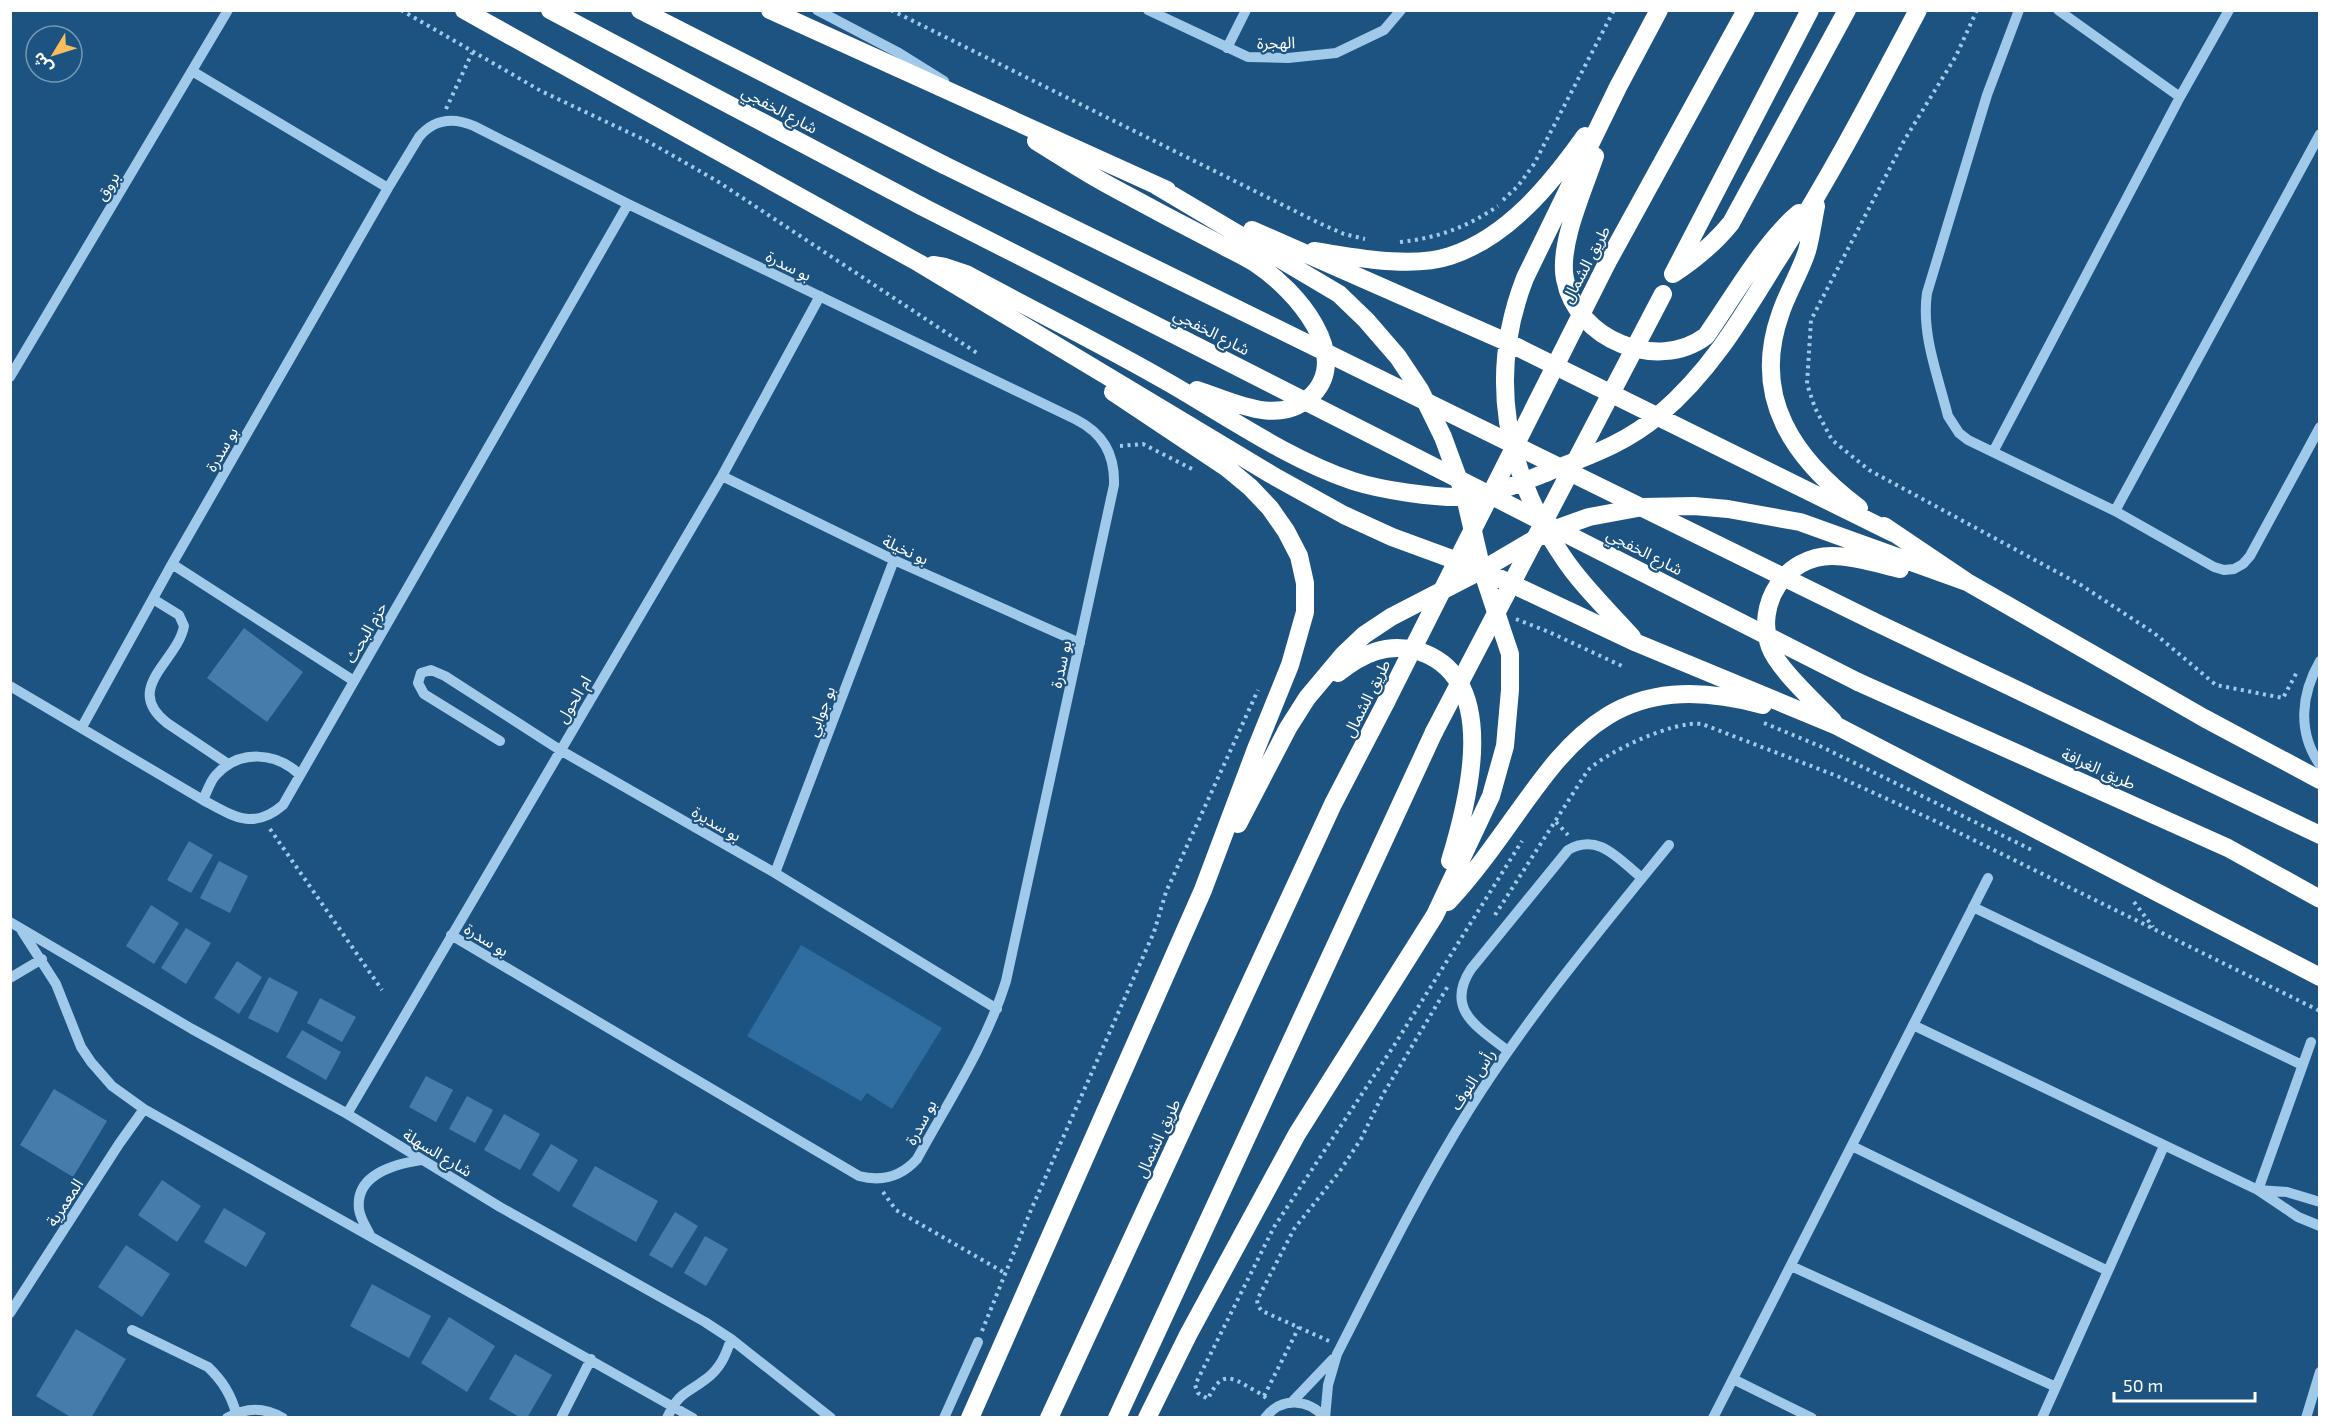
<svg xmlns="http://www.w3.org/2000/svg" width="2330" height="1428" viewBox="0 0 2330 1428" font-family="'Exo 2','Noto Sans Arabic',sans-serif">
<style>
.green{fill:#2f6da0}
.building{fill:#447dab}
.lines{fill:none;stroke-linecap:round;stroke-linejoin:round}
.path{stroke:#a1c9ea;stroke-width:4;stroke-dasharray:3 4.5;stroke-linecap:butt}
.minor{stroke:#a1c9ea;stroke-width:10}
.highway{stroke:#fff;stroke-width:18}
.highway-bridge{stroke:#fff;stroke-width:18}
.labels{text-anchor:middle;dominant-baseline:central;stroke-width:4.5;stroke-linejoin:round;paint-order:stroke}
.street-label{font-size:16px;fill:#fff;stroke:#1c5381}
</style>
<rect width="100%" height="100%" fill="#1c5381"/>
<!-- green -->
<path class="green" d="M 801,945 L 942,1028 L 892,1109 L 867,1093 L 861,1101 L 747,1036 Z"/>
<!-- building -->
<path class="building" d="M 244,628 L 303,672 L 267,722 L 207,678 Z
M 189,841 L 213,855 L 191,893 L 167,880 Z
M 219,861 L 248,876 L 230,913 L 200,898 Z
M 151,905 L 179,923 L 154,964 L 126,946 Z
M 186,928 L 211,943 L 186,984 L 161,968 Z
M 237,961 L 262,977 L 239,1014 L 214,998 Z
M 269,977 L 298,992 L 278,1033 L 248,1018 Z
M 320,998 L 356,1017 L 342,1042 L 307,1023 Z
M 302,1030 L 341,1052 L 326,1080 L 286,1057 Z
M 426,1076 L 453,1090 L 436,1122 L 409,1107 Z
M 54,1089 L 107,1121 L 73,1177 L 20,1145 Z
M 467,1096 L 493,1110 L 475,1143 L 449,1129 Z
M 504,1114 L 540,1134 L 520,1170 L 484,1150 Z
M 551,1144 L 578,1160 L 559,1192 L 532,1175 Z
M 595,1166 L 658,1201 L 636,1242 L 572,1206 Z
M 162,1180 L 201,1206 L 177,1242 L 138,1215 Z
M 224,1208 L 266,1233 L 246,1267 L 204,1242 Z
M 675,1212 L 698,1226 L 672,1268 L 649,1255 Z
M 705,1236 L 728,1249 L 706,1286 L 684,1273 Z
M 126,1245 L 170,1274 L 142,1317 L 98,1287 Z
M 372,1284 L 431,1316 L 409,1358 L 350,1326 Z
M 449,1317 L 495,1346 L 467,1392 L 421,1363 Z
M 76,1329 L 126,1359 L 91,1418 L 72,1418 L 36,1396 Z
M 515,1354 L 552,1375 L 527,1418 L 521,1418 L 489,1399 Z"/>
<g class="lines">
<!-- path -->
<path class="path" d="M 401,10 L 541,91 L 649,142 L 717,181 L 980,355
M 891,10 L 1319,223 L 1344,234 L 1365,239
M 1977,10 L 1956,56 L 1905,139 L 1811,320 L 1807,384 L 1815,408 L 1832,440 L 1869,470 L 2081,585 L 2154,633 L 2216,685 L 2283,698 L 2298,670
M 446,109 L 472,53
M 1503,200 L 1518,186 L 1534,164 L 1614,10
M 1400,242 C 1438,238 1467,227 1498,206
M 1120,446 L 1143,444 L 1194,470
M 1516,619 L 1549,632 L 1622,666
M 1764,723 L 1822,747 L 2034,851
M 1556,822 L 1568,835
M 270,829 L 382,990
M 2134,902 L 2153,927
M 1495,915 L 1588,770 C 1608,751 1675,720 1702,724 L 1837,776 L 1933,820 L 2320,1011
M 883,1192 L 896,1210 L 1005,1273
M 982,1331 L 1031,1210 L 1154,932 L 1166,892 L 1258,690
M 1329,1341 L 1262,1311 L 1258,1306 L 1257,1300 L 1294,1229 L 1340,1171 L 1361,1139 L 1382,1096 L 1448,986
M 1264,1396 L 1299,1327
M 1266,1398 C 1260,1393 1252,1389 1245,1385 C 1225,1373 1218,1378 1208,1399 L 1198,1393 L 1195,1385 L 1274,1227 L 1395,1044 L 1522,841"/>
<!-- minor -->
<path class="minor" d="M 817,10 L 899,53 L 944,81
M 1148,10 L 1248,57 L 1288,58 L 1336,53 L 1384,30 L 1401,10
M 2019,10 L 1987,95 L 1927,293 C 1921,334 1938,376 1948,416 L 1959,433 L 1968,440 L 2115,511 L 2214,567 L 2224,570 L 2234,569 L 2243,564 L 2250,556 L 2320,427
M 2058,10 L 2180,97
M 1227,48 L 1246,10
M 192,71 L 388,188
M 10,377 L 228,10
M 1993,452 L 2180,97 L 2229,10
M 722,476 L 894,560 L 1080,643
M 2115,511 L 2320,134
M 172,564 L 354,681
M 153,599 L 179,615 L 184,626 C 178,661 122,688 167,723 L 228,764
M 2320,661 C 2301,694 2297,732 2320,765
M 10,686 L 203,800 C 233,816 253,831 283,805 L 628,204
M 82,727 L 172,564 L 388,188 L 419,137 C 434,119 453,117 474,126 L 628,204 L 1075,419 C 1103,433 1115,454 1114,485 L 1006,981 C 987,1043 948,1102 917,1159 C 901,1177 882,1182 859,1176 L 451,935
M 500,741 L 424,694 L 418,683 L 421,673 L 431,670 L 445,676 L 560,750 L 775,873 L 997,1009
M 203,800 C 207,792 210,781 216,775 C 239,749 277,752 300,775
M 775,873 L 894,560
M 1973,907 L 2302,1065
M 10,922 L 192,1029 L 344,1112 L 500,1207 L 705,1322 L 731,1339 L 831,1418
M 22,931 L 56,984 L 81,1047 L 91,1062 L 112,1086 L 144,1109 L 693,1418
M 10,978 L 42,959
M 1913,1025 L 2258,1190 L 2298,1217 L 2320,1226
M 1508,1051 C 1479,1028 1444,1010 1471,969 L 1568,850 C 1599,832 1619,860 1642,878
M 347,1114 L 722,476 L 820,296
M 1852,1146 L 2108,1271
M 2258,1190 L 2311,1042
M 2258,1190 L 2287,1192 L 2320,1202
M 370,1235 C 366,1227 360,1218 359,1209 C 355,1174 395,1164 421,1160
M 1791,1266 L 2056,1387
M 10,1313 L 119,1144 L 144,1109
M 132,1330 L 208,1367 C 222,1380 231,1394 236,1413
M 1733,1379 L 1812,1418
M 1292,1402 L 1333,1359
M 227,1418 C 247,1407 264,1407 283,1418
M 561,1418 L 591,1359
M 667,1418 C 680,1391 685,1395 706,1379 C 720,1369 726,1355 731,1339
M 944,1418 L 978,1342
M 1265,1418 C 1281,1397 1308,1398 1325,1418
M 1325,1418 L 1328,1385 L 1337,1354 C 1379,1272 1420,1188 1469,1110 C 1528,1016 1599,931 1669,845
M 1713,1418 L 1988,878
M 2042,1418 L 2164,1146
M 2306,1418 L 2320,1372"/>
<!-- highway -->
<path class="highway" d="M 464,10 L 919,263 L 1272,475 L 1344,515 L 1392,537 L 1482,570 L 1637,643 L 1837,726 L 2320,977
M 550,10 L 921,206
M 640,10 L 944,165
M 770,10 L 1167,190
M 1036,141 C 1062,157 1087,174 1114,188 C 1147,206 1181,224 1214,241 C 1228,249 1245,256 1258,265 C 1294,289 1356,357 1309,398 C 1276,426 1232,401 1197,390
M 1595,156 C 1584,189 1558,245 1565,279 C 1576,339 1657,373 1706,336 C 1732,299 1765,241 1799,213
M 1816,206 C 1813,221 1811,237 1807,251 C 1800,273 1787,293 1780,315 C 1751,398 1794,459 1859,508
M 1252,230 L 1509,343 L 1893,533
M 1314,251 C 1354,257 1411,269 1450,256 C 1508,237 1551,184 1585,136
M 1607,263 L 1746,10
M 933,265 L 945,267 L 966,274 C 1034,311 1104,345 1171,384 C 1228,417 1290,460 1353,481 C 1381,490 1434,498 1464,497 C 1492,496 1522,482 1548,472 C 1588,456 1625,444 1659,415 C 1708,374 1740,321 1773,267 C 1827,183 1871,99 1918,10
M 1673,274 C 1696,259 1714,244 1731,223 L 1847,10
M 1673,274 L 1810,10
M 1884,526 L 1967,582 L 2204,718 L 2320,780
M 1873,621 L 2320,835
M 1632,637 C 1609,611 1582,586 1563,557 C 1505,472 1487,375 1525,278 L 1618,87 L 1659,10
M 1338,673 C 1362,654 1387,642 1418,651 C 1502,677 1468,802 1450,861
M 1858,682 L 2228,848 L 2320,899
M 1833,721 C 1816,703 1778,669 1770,647 C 1755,604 1785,556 1832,556 C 1854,556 1879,564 1900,569
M 1238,824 L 1288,728 L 1307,698 L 1343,655 L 1364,635 L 1391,617 L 1482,570 L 1547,532 L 1589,517 L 1643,507 L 1694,506 L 1728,509 L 1800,522 L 1967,582
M 1448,902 C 1551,791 1575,654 1763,705
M 970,1418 L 1203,890 L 1256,749 L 1290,665 L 1305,612 L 1305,583 L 1299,556 L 1286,531 L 1270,508 L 1250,487 L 1227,468 L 1113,392
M 1049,1418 L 1333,804 L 1386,702
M 1117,1418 L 1434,732
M 1147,1418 L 1188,1335 L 1297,1134 L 1435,915 L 1491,796 L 1505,746 L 1510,690 L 1510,654 L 1482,570 L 1465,497 L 1443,437 L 1420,390 L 1398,357 L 1366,320 L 1339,294 L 1157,186"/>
<!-- highway-bridge -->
<path class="highway-bridge" d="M 944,165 L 1873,621
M 921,206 L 1858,682
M 1386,702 L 1607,263
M 1434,732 L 1663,294"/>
</g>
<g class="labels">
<!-- street labels -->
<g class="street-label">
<text transform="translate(1276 42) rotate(-1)">الهجرة</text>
<text transform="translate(780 109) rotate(28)">شارع الخفجي</text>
<text transform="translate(107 186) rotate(-59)">بروق</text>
<text transform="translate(1585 264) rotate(-62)">طريق الشمال</text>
<text transform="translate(789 265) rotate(26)">بو سدرة</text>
<text transform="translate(1212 331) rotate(27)">شارع الخفجي</text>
<text transform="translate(221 449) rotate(-60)">بو سدرة</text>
<text transform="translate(906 549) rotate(25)">بو نخيلة</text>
<text transform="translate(1645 551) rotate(27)">شارع الخفجي</text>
<text transform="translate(365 632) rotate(-60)">حزم البحث</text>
<text transform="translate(1060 664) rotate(-78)">بو سدرة</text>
<text transform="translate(1366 698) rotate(-63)">طريق الشمال</text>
<text transform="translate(573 699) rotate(-59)">ام الحول</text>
<text transform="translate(820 711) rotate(-69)">بو جوابي</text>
<text transform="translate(2099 768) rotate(24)">طريق الغرافة</text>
<text transform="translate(717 823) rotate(30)">بو سديرة</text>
<text transform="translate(487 939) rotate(31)">بو سدرة</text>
<text transform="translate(1472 1079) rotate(-57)">رأس النوف</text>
<text transform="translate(920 1122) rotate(-62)">بو سدرة</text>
<text transform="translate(1157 1138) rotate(-65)">طريق الشمال</text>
<text transform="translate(438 1152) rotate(31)">شارع السهلة</text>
<text transform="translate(64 1202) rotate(-57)">المعمرية</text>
</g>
</g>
<!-- border -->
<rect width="2330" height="1428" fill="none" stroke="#ffffff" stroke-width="24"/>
<!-- north arrow -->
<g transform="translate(54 54) rotate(232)"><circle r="28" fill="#1c5381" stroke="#7798b3" stroke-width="1.5"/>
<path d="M0-4.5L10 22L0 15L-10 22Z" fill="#fabd5e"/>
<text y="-9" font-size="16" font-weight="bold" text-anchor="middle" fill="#ffffff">ش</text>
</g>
<!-- scale -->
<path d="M2114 1392v9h141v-9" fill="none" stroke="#ffffff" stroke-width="3"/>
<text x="2123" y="1392" font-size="18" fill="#ffffff" stroke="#1c5381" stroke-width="4.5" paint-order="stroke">50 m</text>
</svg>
